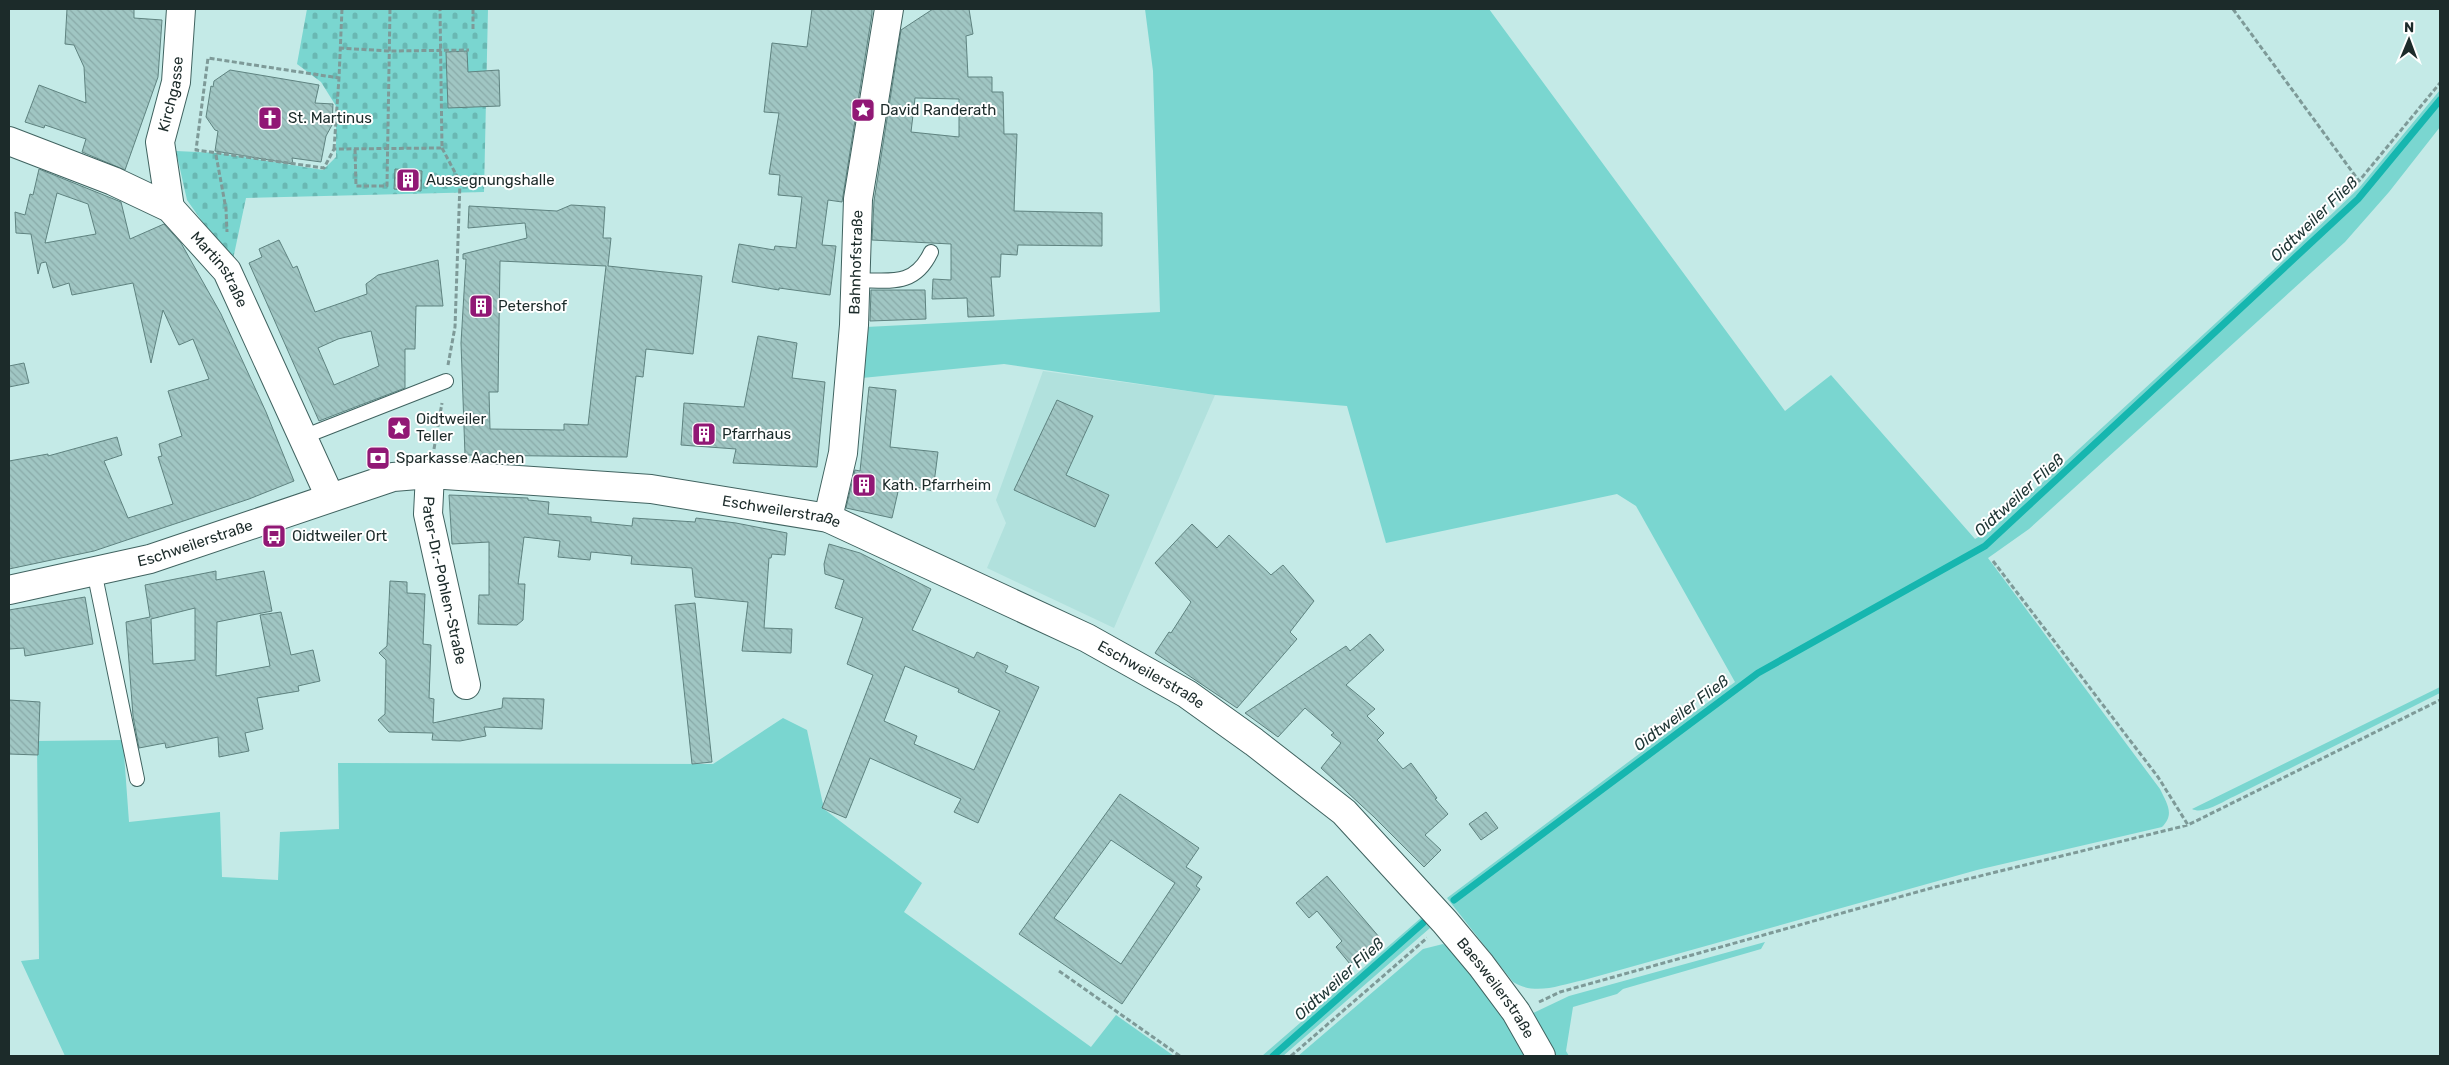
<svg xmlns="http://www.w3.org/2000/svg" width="2449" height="1065" viewBox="0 0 2449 1065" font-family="Rubik,sans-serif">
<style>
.built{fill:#b1e1dd}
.green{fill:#7ad6d0}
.cemetery{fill:url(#cemetery-stones)}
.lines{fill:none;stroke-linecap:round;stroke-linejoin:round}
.stream{stroke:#16b6af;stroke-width:7}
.building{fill:url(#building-back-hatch);stroke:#5f8380;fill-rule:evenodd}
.service-casing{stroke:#406360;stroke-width:16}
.minor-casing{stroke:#406360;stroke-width:30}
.tertiary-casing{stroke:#406360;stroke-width:30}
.path{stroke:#7e9a98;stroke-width:3;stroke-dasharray:5 2.5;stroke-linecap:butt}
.service{stroke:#fff;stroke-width:14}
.minor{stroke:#fff;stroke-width:28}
.tertiary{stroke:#fff;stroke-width:28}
.labels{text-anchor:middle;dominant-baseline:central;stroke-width:4;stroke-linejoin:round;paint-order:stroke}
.street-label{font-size:15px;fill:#1c2b2a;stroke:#fff}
.poi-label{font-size:15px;fill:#1c2b2a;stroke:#fff;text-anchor:start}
.water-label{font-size:16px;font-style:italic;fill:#203736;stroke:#fff}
</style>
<defs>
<pattern id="cemetery-stones" width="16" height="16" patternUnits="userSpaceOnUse" patternTransform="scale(1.25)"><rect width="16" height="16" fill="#7ad6d0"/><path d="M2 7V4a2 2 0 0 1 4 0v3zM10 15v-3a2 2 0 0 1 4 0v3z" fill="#69b8b3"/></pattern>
<pattern id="building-back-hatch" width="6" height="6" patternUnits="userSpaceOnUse" patternTransform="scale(1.25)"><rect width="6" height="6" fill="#a0c6c3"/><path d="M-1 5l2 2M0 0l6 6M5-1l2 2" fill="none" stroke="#89aaa8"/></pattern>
</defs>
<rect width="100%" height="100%" fill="#c4eae7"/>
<!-- built -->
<path class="built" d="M 1043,371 L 1215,395 L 1114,628 L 987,568 L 1006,523 L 996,500 Z"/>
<!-- green -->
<path class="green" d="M 1145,9 L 1489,9 L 1785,411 L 1831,375 L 1975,539 L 1991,530 L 2268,275 L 2359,188 L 2440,90 L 2440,127 L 2389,192 L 2345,242 L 2029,529 L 1988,558 L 2160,789 C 2167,804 2175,814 2162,827 L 1977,870 L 1584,980 C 1559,985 1536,996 1513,982 L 1447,898 L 1735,682 L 1636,506 L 1617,494 L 1386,543 L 1347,406 L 1215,395 L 1004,364 L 862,378 L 866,327 L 1160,312 L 1153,71 Z
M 2440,687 L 2440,693 L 2235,796 C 2223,801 2204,815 2192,809 Z
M 783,718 L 807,730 L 824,809 L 922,883 L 904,912 L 1091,1047 L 1116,1015 L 1174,1056 L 65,1056 L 21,961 L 39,959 L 37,741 L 123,740 L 129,822 L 220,812 L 222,877 L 278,880 L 280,832 L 339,829 L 338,763 L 713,764 Z
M 1422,917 L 1430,928 L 1283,1056 L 1262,1056 Z
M 1765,942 L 1761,949 L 1623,989 L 1617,994 L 1573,1007 L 1566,1051 L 1569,1056 L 1555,1056 L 1529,1015 L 1569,996 Z
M 1443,944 C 1465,956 1511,1032 1528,1056 L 1298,1056 L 1423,949 Z"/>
<!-- cemetery -->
<path class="cemetery" d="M 307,9 L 488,9 L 484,192 L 246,198 L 232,264 L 187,200 L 176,151 L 219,153 L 323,170 L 336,157 L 336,106 L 321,82 L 297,64 Z"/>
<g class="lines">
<!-- stream -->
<path class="stream" d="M 1454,900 L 1758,673 L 1985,546 L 2358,199 L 2440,100
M 1273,1056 L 1423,923"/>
</g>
<!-- building -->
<path class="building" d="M 67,9 L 134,9 L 134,18 L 162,20 L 158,77 L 125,170 L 82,152 L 86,139 L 45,125 L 44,128 L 25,122 L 39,85 L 86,103 L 84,67 L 74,45 L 65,44 Z
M 812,9 L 872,9 L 872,14 L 842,202 L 828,200 L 822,245 L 836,246 L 830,295 L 779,288 L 779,290 L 732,282 L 739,244 L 774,250 L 775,246 L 796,248 L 802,197 L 778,195 L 780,175 L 769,174 L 779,113 L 764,112 L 772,43 L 807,47 Z
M 933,9 L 969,9 L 973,34 L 966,36 L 968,77 L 992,77 L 992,92 L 1003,92 L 1004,134 L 1017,134 L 1014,211 L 1102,213 L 1102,246 L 1018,245 L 1017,255 L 1001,254 L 1000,277 L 991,277 L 994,316 L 968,317 L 967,298 L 932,299 L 933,279 L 951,280 L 951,244 L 872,240 L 874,201 L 901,30 ZM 915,98 L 959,99 L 959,137 L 911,132 Z
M 467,51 L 468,72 L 499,70 L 500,106 L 448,108 L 446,52 Z
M 230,70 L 319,85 L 315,103 L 333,104 L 332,125 L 326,136 L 321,162 L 292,158 L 293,164 L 215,151 L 218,131 L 215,130 L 206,117 L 211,86 L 213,87 L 214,81 Z
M 39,169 L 121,202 L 130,239 L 164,224 L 181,243 L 221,314 L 266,412 L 294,481 L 249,499 L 94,551 L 9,569 L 9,461 L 48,454 L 48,456 L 117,437 L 122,455 L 104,461 L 128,518 L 173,504 L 158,457 L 162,456 L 159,444 L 182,436 L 168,391 L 209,379 L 193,339 L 179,345 L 163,310 L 151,363 L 133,283 L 72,295 L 69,283 L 53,288 L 46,262 L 41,263 L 38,274 L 31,234 L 16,233 L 15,212 L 25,215 L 30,194 L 33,195 ZM 57,193 L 88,204 L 96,234 L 45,243 Z
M 395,169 L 422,171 L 421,191 L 394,189 Z
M 571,205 L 605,207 L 603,238 L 611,238 L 608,266 L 702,276 L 693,354 L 646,349 L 643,377 L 636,376 L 627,457 L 465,455 L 461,343 L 466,259 L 463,259 L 463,254 L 527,238 L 525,223 L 468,228 L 469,206 L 557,211 ZM 500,261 L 606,266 L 588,425 L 564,424 L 564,430 L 490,429 L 489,392 L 498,392 Z
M 279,240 L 293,268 L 297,266 L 315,312 L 367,294 L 366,284 L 378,275 L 438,260 L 443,306 L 416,306 L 415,349 L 405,349 L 405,388 L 319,421 L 249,263 L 262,257 L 259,249 ZM 371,331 L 379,366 L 334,385 L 318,348 L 338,339 Z
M 871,290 L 925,290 L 926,319 L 870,321 Z
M 758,336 L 797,343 L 792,378 L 825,382 L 817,467 L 733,463 L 736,449 L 681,445 L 684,403 L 744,407 Z
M 24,363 L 29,383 L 9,387 L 9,366 Z
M 869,387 L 896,390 L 890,447 L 938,452 L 933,491 L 900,483 L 892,518 L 846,508 L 855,470 L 860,471 Z
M 1057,400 L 1093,416 L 1066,475 L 1109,495 L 1095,527 L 1014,490 Z
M 449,495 L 528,498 L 528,500 L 549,502 L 548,514 L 591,517 L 591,522 L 632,526 L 633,518 L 695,522 L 696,518 L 736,523 L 787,533 L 785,555 L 772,554 L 771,558 L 769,558 L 764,628 L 792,629 L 791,653 L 742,651 L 748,602 L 695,597 L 692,568 L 631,564 L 632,556 L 591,552 L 590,560 L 558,557 L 560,541 L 524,537 L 518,584 L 525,584 L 523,620 L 517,625 L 478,624 L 479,595 L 489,595 L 489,542 L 452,544 Z
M 1192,524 L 1217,548 L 1229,535 L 1271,575 L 1283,565 L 1314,601 L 1290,632 L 1297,639 L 1237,708 L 1155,653 L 1169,632 L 1171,633 L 1191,602 L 1155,563 Z
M 829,544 L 860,553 L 931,589 L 912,630 L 974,658 L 977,652 L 1008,666 L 1005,672 L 1039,687 L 978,823 L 954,812 L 961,799 L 870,758 L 846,818 L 822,808 L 873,675 L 847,664 L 863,618 L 835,608 L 844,580 L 825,574 L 824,564 ZM 905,666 L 959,689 L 958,692 L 1000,711 L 974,770 L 914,744 L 917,736 L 884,721 Z
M 216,571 L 216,580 L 264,571 L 272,611 L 217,622 L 216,676 L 270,666 L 260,615 L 281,612 L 291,655 L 313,650 L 320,681 L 298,686 L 299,691 L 257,698 L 263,729 L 245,733 L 249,751 L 219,757 L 218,737 L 166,748 L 165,743 L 139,748 L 133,716 L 126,622 L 150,617 L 145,585 ZM 195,608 L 195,660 L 153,664 L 151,619 Z
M 390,581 L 407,582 L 407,593 L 425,594 L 423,644 L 431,645 L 429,698 L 434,699 L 433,723 L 502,708 L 503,698 L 544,699 L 542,729 L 484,727 L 486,736 L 460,741 L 432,740 L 433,733 L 389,732 L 378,720 L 385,714 L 386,660 L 379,653 L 387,646 Z
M 85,597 L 93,644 L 25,656 L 24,648 L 9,649 L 9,610 Z
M 695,603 L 712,762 L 692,764 L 675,605 Z
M 1370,634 L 1384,650 L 1346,685 L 1375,709 L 1367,716 L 1384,733 L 1377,740 L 1403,769 L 1411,763 L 1437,798 L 1435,799 L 1448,814 L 1425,835 L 1441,850 L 1424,867 L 1374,817 L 1321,768 L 1341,743 L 1331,735 L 1334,733 L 1305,708 L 1278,737 L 1245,713 L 1346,646 L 1350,651 Z
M 9,700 L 40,702 L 38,755 L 9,754 Z
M 1120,794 L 1199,848 L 1186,867 L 1202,877 L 1196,886 L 1200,889 L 1122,1004 L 1019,934 ZM 1111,840 L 1175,883 L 1121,964 L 1054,918 Z
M 1486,812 L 1498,828 L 1481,840 L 1469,824 Z
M 1327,876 L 1380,938 L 1350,964 L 1336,947 L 1342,941 L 1317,911 L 1309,918 L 1296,903 Z"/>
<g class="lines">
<!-- service casing -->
<g class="service-casing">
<path id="service" d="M 855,280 C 889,280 914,288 931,252
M 303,437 L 446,381
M 94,571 L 137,779"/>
</g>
<!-- minor casing -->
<g class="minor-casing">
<g id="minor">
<path id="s1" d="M 9,141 L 113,181 L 170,208 L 227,271 L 330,497"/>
<path id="s2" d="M 170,208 L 160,142 L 176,82 L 181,9"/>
<path id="s3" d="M 430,474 L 428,514 L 466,685"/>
<path id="s4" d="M 828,518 L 843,453 L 854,325 L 858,199 L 889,9"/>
</g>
</g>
<!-- tertiary casing -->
<g class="tertiary-casing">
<g id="tertiary">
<path id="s5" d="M 9,590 L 150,559 L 393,477 L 430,474 L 651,489 L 828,518 L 1087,638 L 1187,694 L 1254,742 L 1344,812 L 1445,922 L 1481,965 L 1516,1012 L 1541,1056"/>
</g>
</g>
<!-- path -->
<path class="path" d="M 342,9 L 339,78 L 208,58 L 196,150 L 324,168 L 334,149 L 442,148 L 440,9
M 2233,9 L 2359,181 L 2440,83
M 473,29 L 473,9
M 339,48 L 389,51 L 469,50
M 442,148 L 460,182 L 455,327 L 448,365
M 334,149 L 339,78
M 355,149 L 356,186 L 387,186 L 390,9
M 216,155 L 226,209 L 227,232
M 434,449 L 442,403
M 1993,561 L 2158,777 L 2188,825
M 1059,971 L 1180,1056
M 1539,1002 L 1560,992 L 1935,887 L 2188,825 L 2440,700
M 1291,1056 L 1427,938"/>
<!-- service -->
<use href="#service" class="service"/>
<!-- minor -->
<use href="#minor" class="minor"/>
<!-- tertiary -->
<use href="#tertiary" class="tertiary"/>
</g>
<!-- icons -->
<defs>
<g id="sight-square" transform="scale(1.25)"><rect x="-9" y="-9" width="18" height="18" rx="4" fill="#911875" stroke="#fff"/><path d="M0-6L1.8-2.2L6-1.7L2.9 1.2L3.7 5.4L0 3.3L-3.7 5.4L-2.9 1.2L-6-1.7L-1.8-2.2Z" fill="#fff"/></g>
<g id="church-square" transform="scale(1.25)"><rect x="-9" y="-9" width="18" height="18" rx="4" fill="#911875" stroke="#fff"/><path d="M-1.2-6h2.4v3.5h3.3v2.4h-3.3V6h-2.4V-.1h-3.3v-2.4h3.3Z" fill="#fff"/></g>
<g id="building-square" transform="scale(1.25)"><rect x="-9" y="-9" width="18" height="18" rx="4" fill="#911875" stroke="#fff"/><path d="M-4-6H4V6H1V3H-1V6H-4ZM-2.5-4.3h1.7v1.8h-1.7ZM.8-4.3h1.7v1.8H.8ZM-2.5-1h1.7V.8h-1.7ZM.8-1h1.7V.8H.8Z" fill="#fff"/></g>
<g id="bank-square" transform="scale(1.25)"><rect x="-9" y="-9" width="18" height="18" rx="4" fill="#911875" stroke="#fff"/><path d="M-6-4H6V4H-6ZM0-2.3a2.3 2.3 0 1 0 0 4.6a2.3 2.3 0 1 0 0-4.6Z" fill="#fff"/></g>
<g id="bus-square" transform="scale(1.25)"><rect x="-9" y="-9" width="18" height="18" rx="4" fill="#911875" stroke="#fff"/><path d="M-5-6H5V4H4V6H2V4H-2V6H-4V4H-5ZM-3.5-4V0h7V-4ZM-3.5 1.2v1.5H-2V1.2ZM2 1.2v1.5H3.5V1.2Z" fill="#fff"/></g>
</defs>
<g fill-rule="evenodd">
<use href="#sight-square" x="863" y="110"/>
<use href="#church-square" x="270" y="118"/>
<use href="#building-square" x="408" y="180"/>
<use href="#building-square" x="481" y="306"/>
<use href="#sight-square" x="399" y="428"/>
<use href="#building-square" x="704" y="434"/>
<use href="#bank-square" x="378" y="458"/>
<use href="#building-square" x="864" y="485"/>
<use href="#bus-square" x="274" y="536"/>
</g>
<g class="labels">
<!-- street labels -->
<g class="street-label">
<text stroke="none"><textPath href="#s2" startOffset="116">Kirchgasse</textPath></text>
<text stroke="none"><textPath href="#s4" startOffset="258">Bahnhofstraße</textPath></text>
<text stroke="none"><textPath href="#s1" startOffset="254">Martinstraße</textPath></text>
<text stroke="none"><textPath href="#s5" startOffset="792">Eschweilerstraße</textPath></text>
<text stroke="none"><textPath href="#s5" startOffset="192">Eschweilerstraße</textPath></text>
<text stroke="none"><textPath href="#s3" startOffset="108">Pater-Dr.-Pohlen-Straße</textPath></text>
<text stroke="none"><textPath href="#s5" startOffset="1198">Eschweilerstraße</textPath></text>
<text stroke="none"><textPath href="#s5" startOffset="1668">Baesweilerstraße</textPath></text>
</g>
<!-- poi labels -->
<g class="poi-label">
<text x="880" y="110">David Randerath</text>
<text x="288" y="118">St. Martinus</text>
<text x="426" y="180">Aussegnungshalle</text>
<text x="498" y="306">Petershof</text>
<text x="416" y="419">Oidtweiler<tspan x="416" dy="17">Teller</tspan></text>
<text x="722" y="434">Pfarrhaus</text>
<text x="396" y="458">Sparkasse Aachen</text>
<text x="882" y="485">Kath. Pfarrheim</text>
<text x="292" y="536">Oidtweiler Ort</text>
</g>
<!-- water labels -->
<g class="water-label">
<text transform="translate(2314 219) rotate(-44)">Oidtweiler Fließ</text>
<text transform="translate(2019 495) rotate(-42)">Oidtweiler Fließ</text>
<text transform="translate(1681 713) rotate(-37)">Oidtweiler Fließ</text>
<text transform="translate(1339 979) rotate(-42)">Oidtweiler Fließ</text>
</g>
</g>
<!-- border -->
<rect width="2449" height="1065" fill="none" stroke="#1c2b2a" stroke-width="20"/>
<!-- north arrow -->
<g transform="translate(2409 40) rotate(1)" stroke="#ffffff" stroke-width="4" paint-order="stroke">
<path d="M0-4L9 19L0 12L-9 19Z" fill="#1c2b2a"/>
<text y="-8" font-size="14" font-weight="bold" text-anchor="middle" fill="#1c2b2a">N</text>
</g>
</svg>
